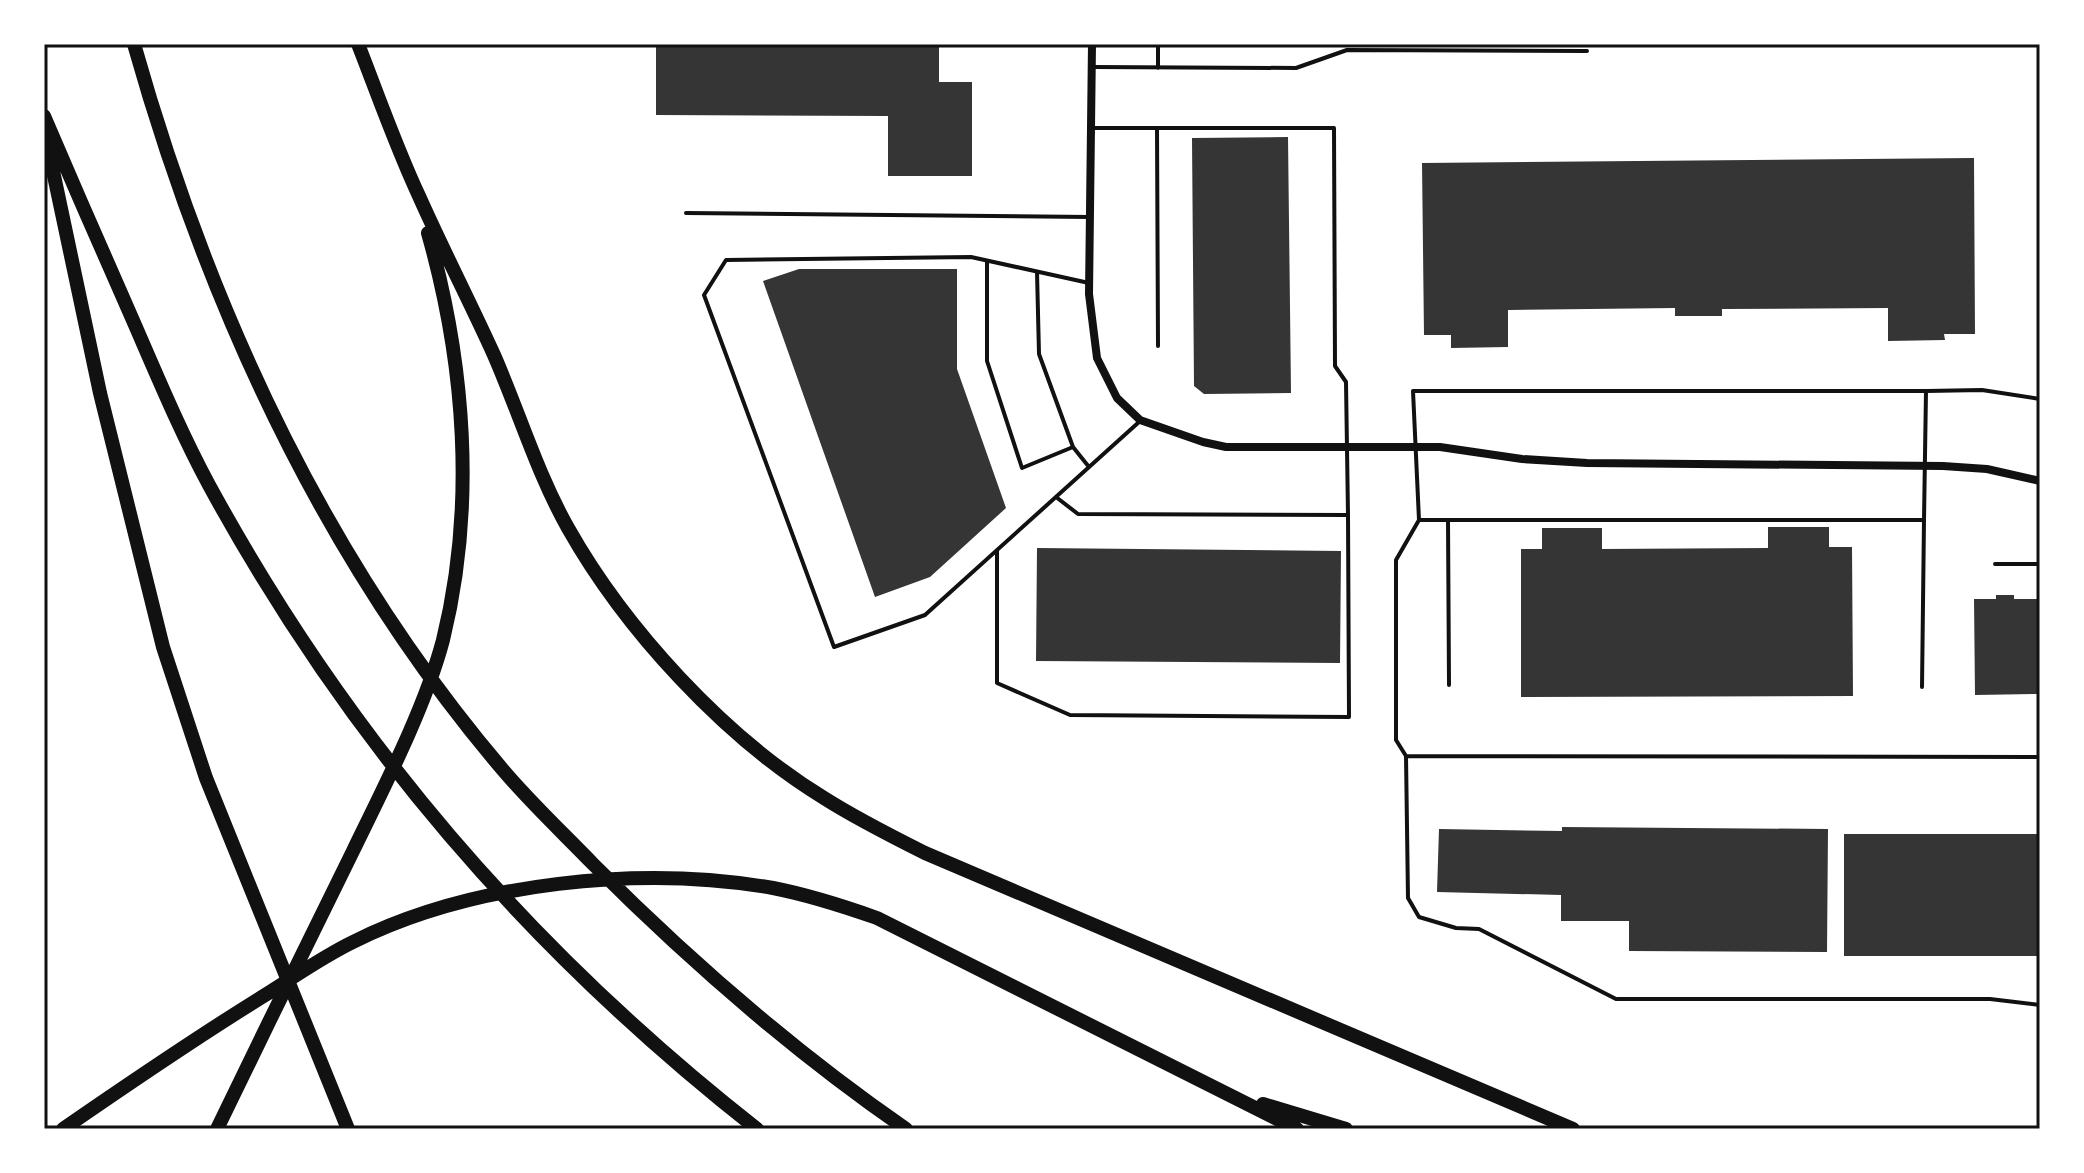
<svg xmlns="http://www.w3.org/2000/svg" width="2084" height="1173" viewBox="0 0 2084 1173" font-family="'Nunito Sans',sans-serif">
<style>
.building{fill:#353535}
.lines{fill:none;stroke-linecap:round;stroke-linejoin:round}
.service{stroke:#111;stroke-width:4}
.minor{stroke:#111;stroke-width:8}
.motorway{stroke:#111;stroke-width:14}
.neatline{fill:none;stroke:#111;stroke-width:3}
</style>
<rect width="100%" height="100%" fill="#fff"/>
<!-- building -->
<path class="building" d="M 656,44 L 939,44 L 939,82 L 972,82 L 972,176 L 888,176 L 888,116 L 656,115 Z
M 1288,137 L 1291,393 L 1204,394 L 1194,386 L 1192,138 Z
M 1974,158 L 1975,334 L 1944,334 L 1945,340 L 1888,341 L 1888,308 L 1722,309 L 1722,316 L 1675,316 L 1675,308 L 1508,310 L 1508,347 L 1451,348 L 1451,335 L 1424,335 L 1422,163 Z
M 799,269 L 957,269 L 957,369 L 1006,508 L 930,577 L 875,597 L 763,281 Z
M 1768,527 L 1829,527 L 1829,547 L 1852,547 L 1853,696 L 1521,697 L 1521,549 L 1542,549 L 1542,528 L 1602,528 L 1602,549 L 1768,548 Z
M 1037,548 L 1341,551 L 1340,663 L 1036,661 Z
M 1996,595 L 2014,595 L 2014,599 L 2040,599 L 2040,694 L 1975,695 L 1974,599 L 1996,599 Z
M 1562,827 L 1828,829 L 1827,952 L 1629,951 L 1629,921 L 1561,921 L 1561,895 L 1437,892 L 1439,829 L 1562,831 Z
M 1844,834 L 2040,834 L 2040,956 L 1844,956 Z"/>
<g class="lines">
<!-- service -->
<path class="service" d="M 1094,67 L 1296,68 L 1347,50 L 1587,51
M 1158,68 L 1158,44
M 1157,128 L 1158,346
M 686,213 L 1090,217
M 987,261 L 987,361 L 1022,468 L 1073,447 L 1089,467
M 1037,272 L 1039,354 L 1073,447
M 1089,283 L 971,257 L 726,260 L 704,295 L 834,647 L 925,615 L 1139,422
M 1413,391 L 1926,391 L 1924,520 L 1419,520 Z
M 1926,391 L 1982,390 L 2040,399
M 1056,497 L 1078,514 L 1348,515 L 1346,382 L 1335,366 L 1334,128 L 1092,128
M 1419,520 L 1396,560 L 1396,740 L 1406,756 L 2040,757
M 1448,520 L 1449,685
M 997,550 L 997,683 L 1070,715 L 1349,717 L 1348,515
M 1995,564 L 2040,564
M 1922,687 L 1924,520
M 1406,756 L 1408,898 L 1419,917 L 1456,928 L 1479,929 L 1616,999 L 1990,999 L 2040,1005"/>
<!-- minor -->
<path class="minor" d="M 1092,44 L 1089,294 L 1097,358 L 1117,398 L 1140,420 L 1203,442 L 1226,447 L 1440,447 L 1522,459 L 1587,463 L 1943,466 L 1987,469 L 2040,481"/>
<!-- motorway -->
<path class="motorway" d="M 134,44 C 208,306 325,561 503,770 C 531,803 563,833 593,864 C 690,961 793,1051 906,1129
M 358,44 C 378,95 396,147 419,196 C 443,250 470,302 494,355 C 519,412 537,473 568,528 C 625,629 724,737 824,798 C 857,819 891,836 925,853 L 1573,1129
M 44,116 C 74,186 104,255 135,325 C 158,378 181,433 209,485 C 348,740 529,950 757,1129
M 45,133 L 100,393 L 163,647 L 206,778 L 348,1129
M 1263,1104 L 1346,1129
M 63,1129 C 131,1082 200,1035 270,992 C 297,975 324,956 353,942 C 473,882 641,865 773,888 C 809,895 843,906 877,918 L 1297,1129
M 217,1129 C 262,1036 307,944 353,851 C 384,787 425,708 443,640 C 476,506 465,364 428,233"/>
</g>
<!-- border -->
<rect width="2084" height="1173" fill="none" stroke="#ffffff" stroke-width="92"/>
<rect x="46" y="46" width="1992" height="1081" class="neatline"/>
</svg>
